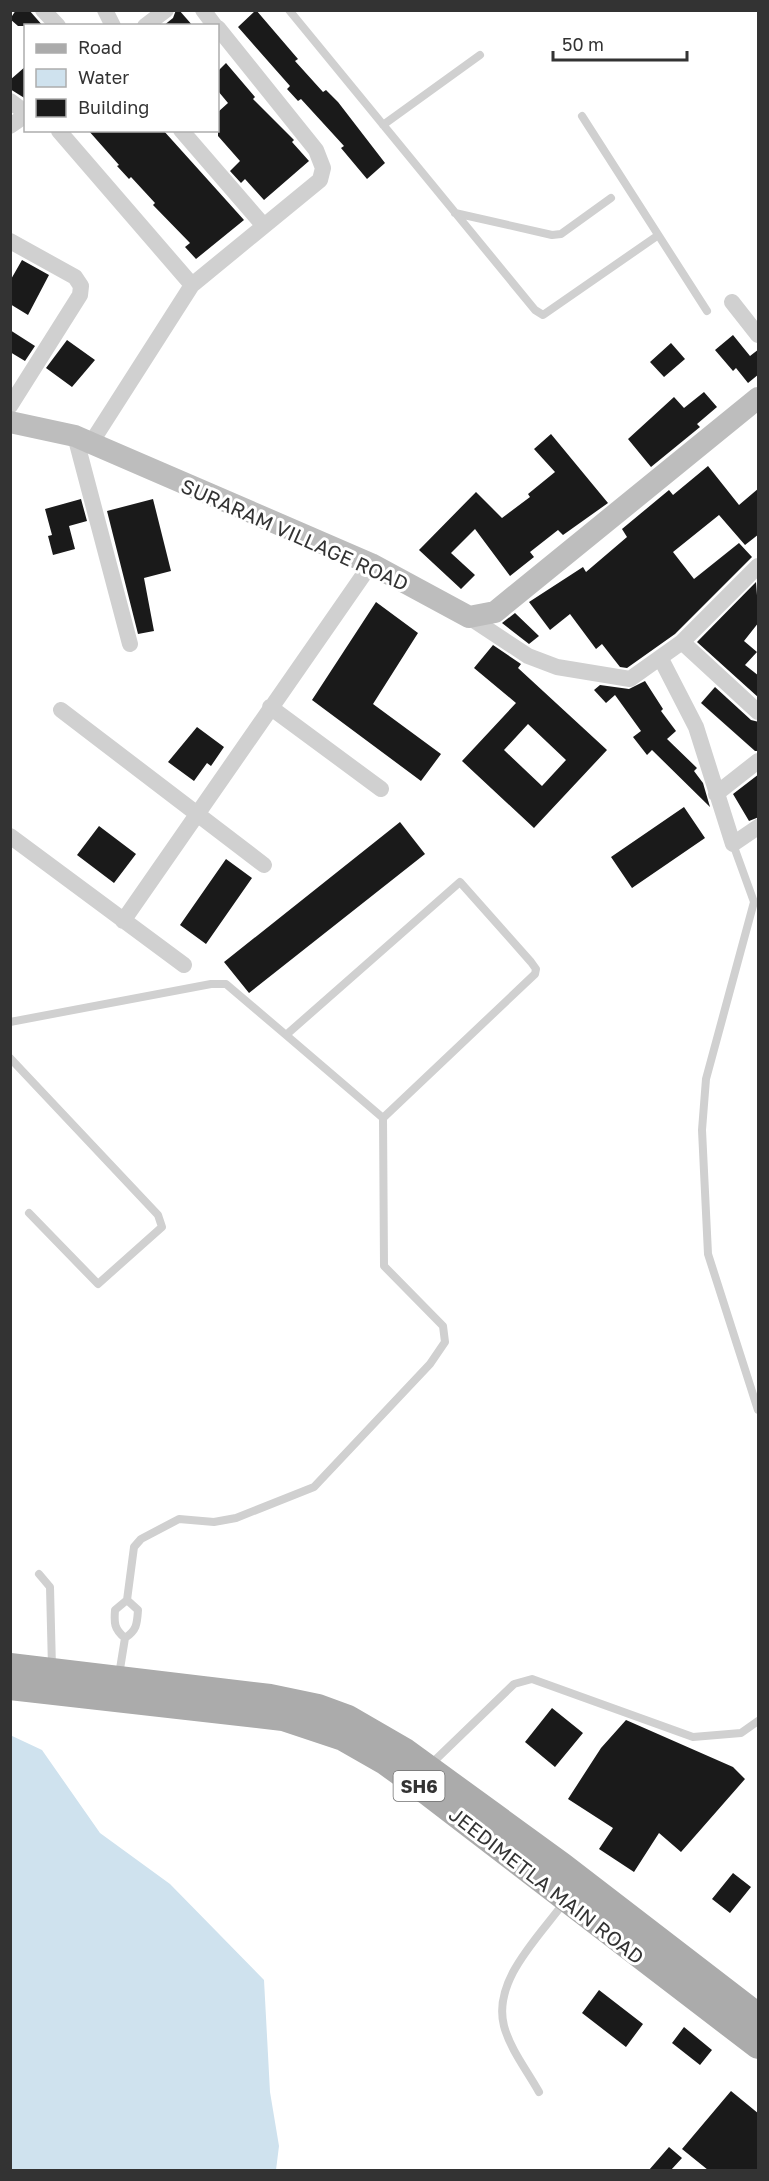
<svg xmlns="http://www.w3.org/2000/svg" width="769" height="2181" viewBox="0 0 769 2181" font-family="'Golos Text',sans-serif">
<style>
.water{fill:#cfe2ee}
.building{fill:#1a1a1a;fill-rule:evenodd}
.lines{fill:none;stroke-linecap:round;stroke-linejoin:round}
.service{stroke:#d0d0d0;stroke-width:8}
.minor{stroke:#d0d0d0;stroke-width:16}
.secondary{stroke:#bdbdbd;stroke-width:22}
.primary{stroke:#ababab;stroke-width:26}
.labels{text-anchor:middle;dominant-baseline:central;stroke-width:6;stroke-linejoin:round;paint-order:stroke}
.shield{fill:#fff;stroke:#707070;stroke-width:1.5}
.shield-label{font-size:18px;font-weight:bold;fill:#333}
.street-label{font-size:20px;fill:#333;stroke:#fff}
</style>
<rect width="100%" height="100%" fill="#fff"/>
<!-- water -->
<path class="water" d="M 10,1735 L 42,1750 L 100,1833 L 170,1884 L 264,1980 L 270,2092 L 279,2146 L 276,2170 L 11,2170 Z"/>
<!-- building -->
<path class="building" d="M 16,10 L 29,10 L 43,26 L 18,26 L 10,19 Z
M 176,10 L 179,10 L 193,26 L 163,26 L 173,18 Z
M 256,10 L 298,59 L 295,61 L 323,92 L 326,90 L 338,102 L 385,163 L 367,179 L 341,148 L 344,146 L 301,99 L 298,101 L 287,89 L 290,86 L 238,27 Z
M 226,63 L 255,97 L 253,99 L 294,140 L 292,142 L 309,161 L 264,200 L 245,179 L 241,183 L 230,171 L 240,161 L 218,136 L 218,112 L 228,103 L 218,91 L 218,71 Z
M 26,66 L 26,99 L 10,89 L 10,80 Z
M 88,130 L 163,130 L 244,220 L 196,259 L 185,247 L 190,243 L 153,205 L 155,203 L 131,177 L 129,179 L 117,166 L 119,165 Z
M 22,260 L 49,275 L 28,315 L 10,304 L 10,281 Z
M 10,330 L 35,346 L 25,361 L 10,352 Z
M 733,335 L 750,356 L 759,349 L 759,374 L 748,383 L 736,368 L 733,371 L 715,350 Z
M 67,340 L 95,360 L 72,387 L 46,368 Z
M 671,343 L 685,359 L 664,377 L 650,362 Z
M 704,392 L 717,407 L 697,424 L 700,427 L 651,467 L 628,439 L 674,397 L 684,408 Z
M 551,434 L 608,503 L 563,535 L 558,530 L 530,552 L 534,557 L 510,576 L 475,529 L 451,553 L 475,575 L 461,589 L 419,550 L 476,492 L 502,518 L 530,497 L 528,494 L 555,472 L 534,449 Z
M 708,466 L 739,505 L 759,488 L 759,534 L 745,545 L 719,515 L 673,552 L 694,579 L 739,543 L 752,557 L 675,634 L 627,668 L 620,667 L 602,644 L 596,649 L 570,614 L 550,630 L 529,602 L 583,567 L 586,572 L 627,537 L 622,529 L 669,490 L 673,495 Z
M 81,499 L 87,521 L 69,526 L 75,549 L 53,555 L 48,536 L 52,535 L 45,509 Z
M 153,499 L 171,571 L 144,578 L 154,631 L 138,634 L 107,511 Z
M 756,582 L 759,622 L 744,641 L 757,652 L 745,665 L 759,676 L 759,698 L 697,642 Z
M 376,602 L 418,633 L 373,704 L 441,754 L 421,781 L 312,700 Z
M 515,613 L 539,636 L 529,644 L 502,623 Z
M 493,645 L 521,664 L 518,668 L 607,750 L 534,828 L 462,761 L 516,703 L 474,668 ZM 528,724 L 566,760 L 542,786 L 504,750 Z
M 645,681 L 663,709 L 661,711 L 676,731 L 667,739 L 697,768 L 694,771 L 703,783 L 710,807 L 652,750 L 647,755 L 633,737 L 641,731 L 615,695 L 606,703 L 594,690 L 600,685 L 629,689 Z
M 715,687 L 751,720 L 759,722 L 759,751 L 755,751 L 701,703 Z
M 197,727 L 224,747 L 211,766 L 207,763 L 194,781 L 168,762 Z
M 759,774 L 759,817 L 749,821 L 733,794 Z
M 684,807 L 705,838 L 632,888 L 611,857 Z
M 400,822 L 425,854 L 249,993 L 224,962 Z
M 99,826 L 136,854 L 114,883 L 77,855 Z
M 226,859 L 252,878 L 206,944 L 180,925 Z
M 552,1708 L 583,1733 L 555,1767 L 525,1742 Z
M 626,1720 L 733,1767 L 745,1779 L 681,1852 L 659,1833 L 634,1872 L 599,1849 L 613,1828 L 568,1799 L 601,1748 Z
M 733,1873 L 751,1887 L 730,1913 L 712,1899 Z
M 599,1990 L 643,2024 L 626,2047 L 582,2013 Z
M 684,2027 L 712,2050 L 700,2065 L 672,2043 Z
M 731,2091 L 759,2114 L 759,2170 L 708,2170 L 682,2149 Z
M 669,2147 L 682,2158 L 671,2170 L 649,2170 Z"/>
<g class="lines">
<!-- service -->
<path class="service" d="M 289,10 L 535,310 L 543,315 L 657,236
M 582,116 L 707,311
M 383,125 L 480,55
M 455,213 L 552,235 L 561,234 L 611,198
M 733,844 L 754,902 L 706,1079 L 702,1130 L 708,1254 L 758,1410
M 10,1022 L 211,984 L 226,984 L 286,1035 L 460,882 L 531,962 L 536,969 L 535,974 L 383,1118
M 10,1058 L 158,1215 L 162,1227 L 98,1284 L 29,1213
M 39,1574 L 50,1587 L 52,1668
M 127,1600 L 134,1547 L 141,1539 L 179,1519 L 214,1522 L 236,1518 L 314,1487 L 430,1364 L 445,1342 L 443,1326 L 384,1266 L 383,1118 L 286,1035
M 125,1638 C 114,1629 114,1623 115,1610 L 127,1600
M 119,1675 L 125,1638 C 137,1630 137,1624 138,1610 L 127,1600
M 429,1766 L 514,1684 L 532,1679 L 693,1737 L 741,1733 L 758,1721
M 539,2092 C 528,2072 510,2049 504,2026 C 492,1980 540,1936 565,1901"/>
<!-- minor -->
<path class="minor" d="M 43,10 L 58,26
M 105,10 L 113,26
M 203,10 L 215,26
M 145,26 L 166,10
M 10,101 L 26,113
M 10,126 L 26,115
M 181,130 L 264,226
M 59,131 L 192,285
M 10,241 L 75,277 L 81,286 L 80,295 L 10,406
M 732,302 L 758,335
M 75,436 L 130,644
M 91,443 L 192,285 L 320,180 L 323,168 L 316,150 L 218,28
M 469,617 L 528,656 L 557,667 L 630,679 L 682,642 L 758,566
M 682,642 L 758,712
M 661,659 L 696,727 L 733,844 L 758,827
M 270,707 L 381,789
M 61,710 L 264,865
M 716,794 L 758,761
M 10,836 L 184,965
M 123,921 L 371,564"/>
<!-- secondary -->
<path class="secondary" d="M 10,422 L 75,436 L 91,443 L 371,564 L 469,617 L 495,612 L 758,398"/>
<!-- primary -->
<path class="primary" d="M 10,1666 L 270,1697 L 318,1707 L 348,1718 L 405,1751 L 563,1866 L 758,2016
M 10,1687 L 283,1718 L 343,1738 L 385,1762 L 428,1793 L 758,2046"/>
</g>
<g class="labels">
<!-- shield labels -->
<rect class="shield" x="393.5" y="1771" width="51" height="30" rx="4.5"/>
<g class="shield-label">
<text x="419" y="1786">SH6</text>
</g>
<!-- street labels -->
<g class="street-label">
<text transform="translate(295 534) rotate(24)">SURARAM VILLAGE ROAD</text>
<text transform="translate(547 1885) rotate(38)">JEEDIMETLA MAIN ROAD</text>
</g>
</g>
<!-- border -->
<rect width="769" height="2181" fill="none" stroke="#333333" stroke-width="24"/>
<!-- legend -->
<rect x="24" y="24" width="195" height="108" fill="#ffffff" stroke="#adadad" stroke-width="1.5"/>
<rect x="36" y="44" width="30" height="9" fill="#ababab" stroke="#adadad" stroke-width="1.5"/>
<text x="78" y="54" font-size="18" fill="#333333">Road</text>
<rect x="36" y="69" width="30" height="18" fill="#cfe2ee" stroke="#adadad" stroke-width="1.5"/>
<text x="78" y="84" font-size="18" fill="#333333">Water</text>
<rect x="36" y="99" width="30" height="18" fill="#1a1a1a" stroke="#adadad" stroke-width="1.5"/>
<text x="78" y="114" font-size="18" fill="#333333">Building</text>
<!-- scale -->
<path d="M553 51v9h134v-9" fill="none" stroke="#333333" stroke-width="3"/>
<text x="562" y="51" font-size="18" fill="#333333" stroke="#ffffff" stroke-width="4.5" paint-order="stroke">50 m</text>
</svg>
